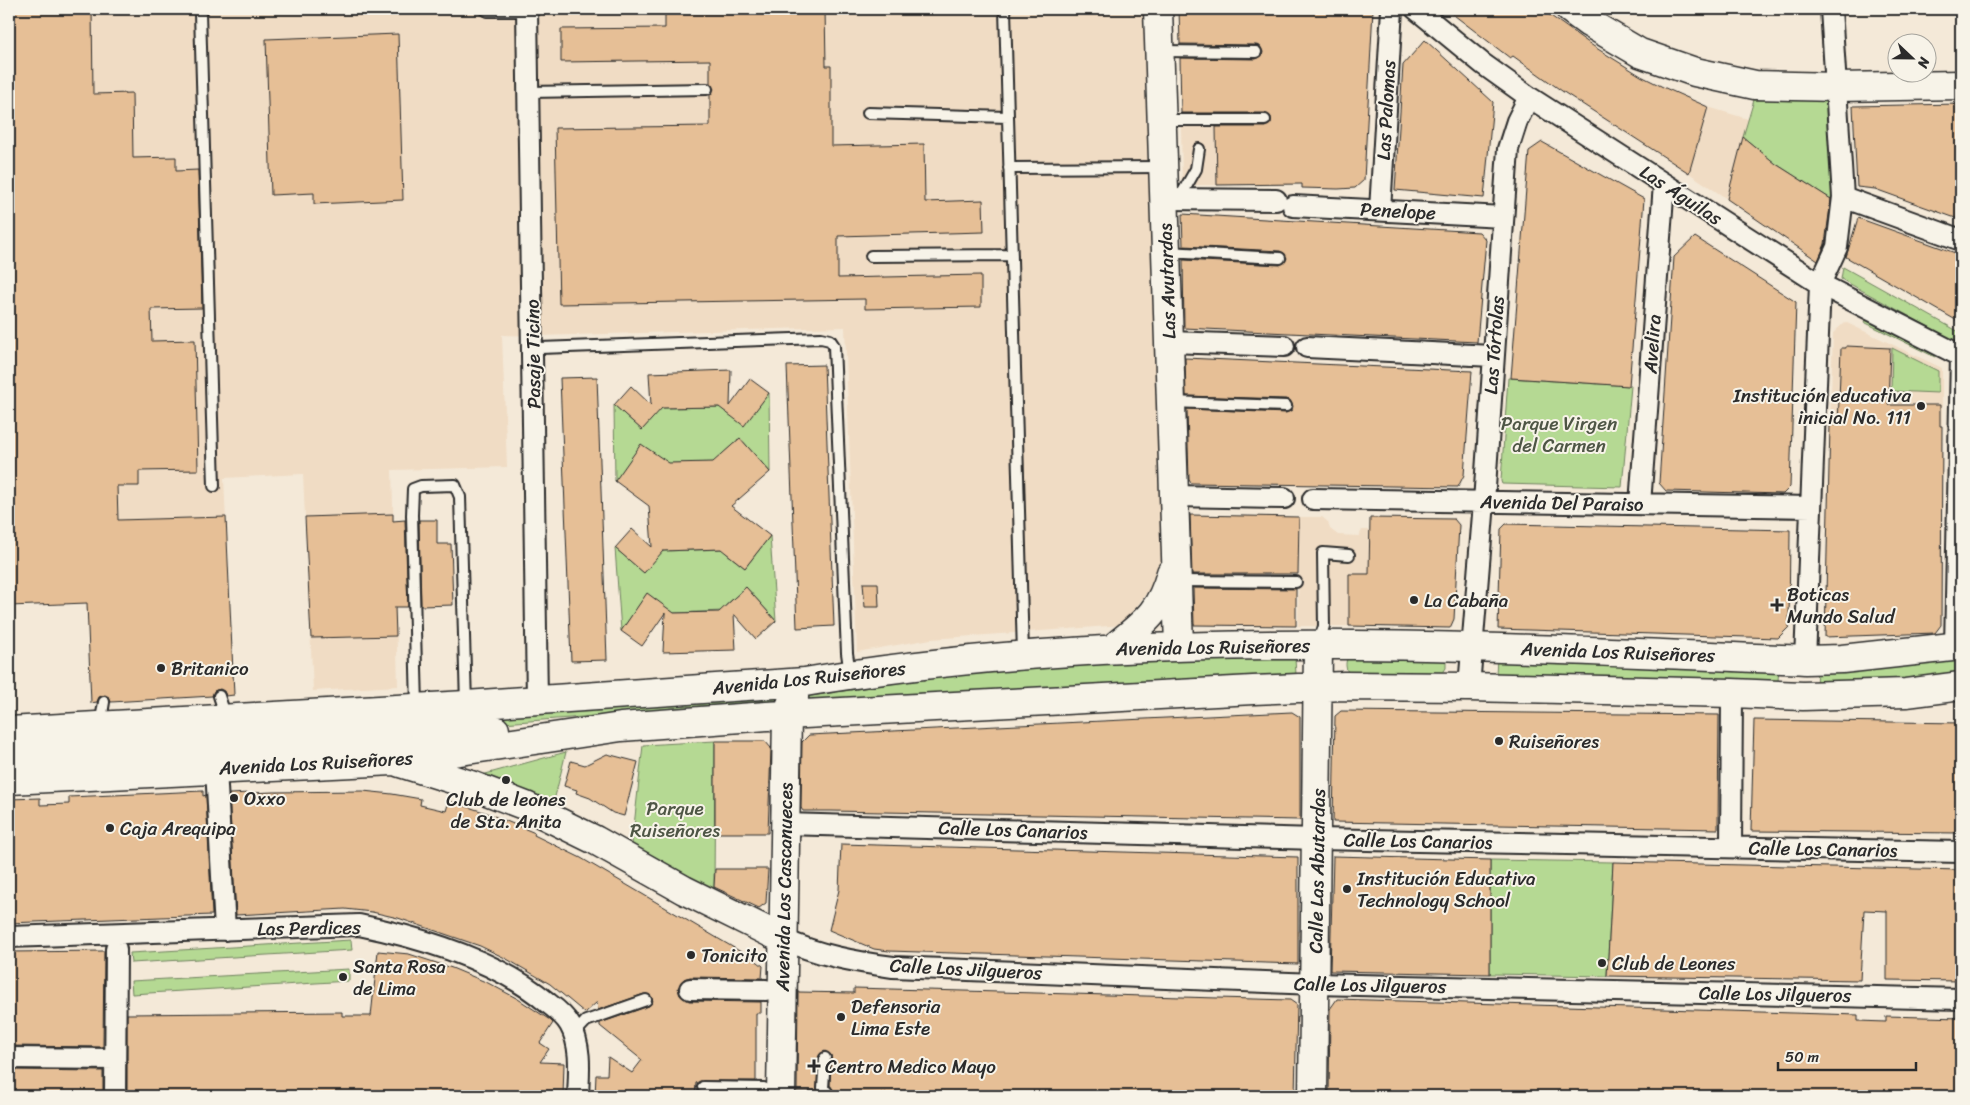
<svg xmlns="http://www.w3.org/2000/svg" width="1970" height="1105" viewBox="0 0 1970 1105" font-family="Sriracha,sans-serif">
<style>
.built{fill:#f0dcc4}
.green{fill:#b5d993;stroke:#70825f}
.building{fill:#e6bf96;stroke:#2b2b2b}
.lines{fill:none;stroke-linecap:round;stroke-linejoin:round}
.lane-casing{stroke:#2b2b2b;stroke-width:14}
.street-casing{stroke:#2b2b2b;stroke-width:24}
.secondary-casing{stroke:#2b2b2b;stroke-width:31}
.lane{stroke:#f7f3e8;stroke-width:10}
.street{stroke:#f7f3e8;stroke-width:20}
.secondary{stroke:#f7f3e8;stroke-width:28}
.poi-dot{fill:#2b2b2b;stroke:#f7f3e8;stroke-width:2}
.labels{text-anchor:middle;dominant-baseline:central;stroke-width:4;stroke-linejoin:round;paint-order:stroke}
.street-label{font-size:19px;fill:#2b2b2b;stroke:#f7f3e8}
.poi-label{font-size:19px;fill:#2b2b2b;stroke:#f7f3e8;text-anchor:start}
.park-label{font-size:19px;fill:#4e5645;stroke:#f7f3e8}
</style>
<rect width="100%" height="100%" fill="#f4e9d8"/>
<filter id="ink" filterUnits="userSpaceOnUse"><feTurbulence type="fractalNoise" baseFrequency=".02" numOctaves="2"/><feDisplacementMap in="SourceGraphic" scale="10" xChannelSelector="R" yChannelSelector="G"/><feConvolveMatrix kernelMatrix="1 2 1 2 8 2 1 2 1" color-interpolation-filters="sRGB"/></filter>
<g filter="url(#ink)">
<!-- built -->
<path class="built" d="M 9,9 L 1145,9 L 1165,549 L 1153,584 L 1123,625 L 931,639 L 857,652 L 845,327 L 539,336 L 502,335 L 507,467 L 392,470 L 398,686 L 313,691 L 303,474 L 224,478 L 231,633 L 88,640 L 86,603 L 9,606 Z
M 1708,107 L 1748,119 L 1727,199 L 1689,173 Z
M 1181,124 L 1216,124 L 1217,185 L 1182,185 Z
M 1845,322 L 1942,368 L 1942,426 L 1830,425 L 1833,333 Z
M 1299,517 L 1322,517 L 1328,522 L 1330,529 L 1338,535 L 1359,536 L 1362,530 L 1370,530 L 1369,574 L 1349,574 L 1349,626 L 1298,626 Z"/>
<!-- green -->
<path class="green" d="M 1821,99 L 1826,102 L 1833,190 L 1831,199 L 1776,164 L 1743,137 L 1754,100 Z
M 1843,267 L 1961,333 L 1961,342 L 1949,338 L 1841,279 Z
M 1866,318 L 1937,352 L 1935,357 L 1864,322 Z
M 1892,348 L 1938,371 L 1938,393 L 1891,391 Z
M 1508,378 L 1631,386 L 1622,487 L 1502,484 L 1501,481 Z
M 769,393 L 770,472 L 740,438 L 720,456 L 717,462 L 615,481 L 614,405 L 642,430 L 661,408 L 723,407 L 726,412 Z
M 770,536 L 776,621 L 746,587 L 726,605 L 723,611 L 674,613 L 647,594 L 621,631 L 615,548 L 644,573 L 662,551 L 726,549 L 727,554 L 745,568 Z
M 1291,654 L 1295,658 L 1296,675 L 798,701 L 804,697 L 956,674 L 1108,662 Z
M 1349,655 L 1442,656 L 1446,661 L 1446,668 L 1442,674 L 1349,674 C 1345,668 1345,661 1349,655 Z
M 1961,656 L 1961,673 L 1914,681 L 1816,686 L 1817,669 Z
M 1497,657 L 1779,666 L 1778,681 L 1496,675 Z
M 791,690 L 783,702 L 396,731 L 529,711 Z
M 715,741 L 714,890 L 632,844 L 643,745 Z
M 566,752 L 553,805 L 482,775 Z
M 1490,860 L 1613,862 L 1607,976 L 1490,974 Z
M 351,940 L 352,950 L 131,963 L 130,953 Z
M 349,969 L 349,981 L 132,994 L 131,981 Z"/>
<!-- building -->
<path class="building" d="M 9,9 L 92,9 L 93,94 L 132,93 L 133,158 L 176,157 L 176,171 L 198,170 L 202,308 L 151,309 L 152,341 L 195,340 L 198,470 L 139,471 L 139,486 L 117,486 L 118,520 L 226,517 L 234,695 L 226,696 L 224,691 L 220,689 L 214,691 L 212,696 L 111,702 L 109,697 L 105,695 L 99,697 L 97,702 L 91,703 L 87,603 L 9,606 Z
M 665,9 L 825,9 L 826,66 L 831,66 L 831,146 L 924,144 L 925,202 L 983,200 L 984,232 L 838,236 L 838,278 L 981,275 L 981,307 L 865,309 L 865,299 L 559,304 L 555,128 L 710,126 L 710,95 L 714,89 L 710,83 L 710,60 L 561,62 L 561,29 L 665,28 Z
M 1179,9 L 1373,9 L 1364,180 L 1355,188 L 1338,189 L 1302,188 L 1302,184 L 1217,185 L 1216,127 L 1265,127 L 1271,123 L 1271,117 L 1265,113 L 1181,113 L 1180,58 L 1256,59 L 1262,56 L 1263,52 L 1260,46 L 1256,45 L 1180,44 Z
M 1446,9 L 1541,9 L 1593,46 L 1641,76 L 1663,87 L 1708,107 L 1689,173 L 1562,91 L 1513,56 L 1510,58 Z
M 398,34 L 403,200 L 314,204 L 314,193 L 271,195 L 266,39 Z
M 1425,40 L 1493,102 L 1484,198 L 1395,190 L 1403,65 Z
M 1961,104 L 1961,220 L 1875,189 L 1857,187 L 1853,106 Z
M 1743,137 L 1776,164 L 1831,199 L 1825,244 L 1818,261 L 1727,199 Z
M 1542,142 L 1644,199 L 1629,386 L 1511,378 L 1529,151 Z
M 1182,214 L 1479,232 L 1486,240 L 1477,342 L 1184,328 L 1183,260 L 1280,265 L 1285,262 L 1287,258 L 1284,253 L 1280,251 L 1183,246 Z
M 1858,218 L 1961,255 L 1961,323 L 1846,257 Z
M 1695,237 L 1796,302 L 1790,487 L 1783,494 L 1666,491 L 1659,483 L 1674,257 Z
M 1846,346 L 1890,348 L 1888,405 L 1940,405 L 1940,426 L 1942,426 L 1941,625 L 1935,633 L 1825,637 L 1830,425 L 1838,425 L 1841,348 L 1846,348 Z
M 1185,358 L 1472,371 L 1464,475 L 1458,487 L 1191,483 L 1189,480 L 1187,409 L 1286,413 L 1292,410 L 1293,406 L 1290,400 L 1286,399 L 1186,396 Z
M 824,365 L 834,626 L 797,628 L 787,366 Z
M 731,370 L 730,406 L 750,379 L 769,393 L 744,426 L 719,407 L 662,408 L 642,430 L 614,405 L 631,386 L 651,405 L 649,373 Z
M 597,377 L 607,660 L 571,661 L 560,378 Z
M 740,438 L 770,472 L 731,506 L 770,536 L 745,568 L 721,549 L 663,551 L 644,573 L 615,548 L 632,529 L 652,547 L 649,506 L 615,481 L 641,444 L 669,463 L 713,462 Z
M 393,514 L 393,521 L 405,520 L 408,607 L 395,607 L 396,636 L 311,638 L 305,517 Z
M 1190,515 L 1299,517 L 1298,574 L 1192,574 Z
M 1370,518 L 1454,519 L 1459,525 L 1454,619 L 1450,628 L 1349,626 L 1349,574 L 1369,574 Z
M 419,520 L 437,520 L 437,544 L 451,544 L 453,605 L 421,606 Z
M 1506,524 L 1790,530 L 1789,627 L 1778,638 L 1498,629 L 1501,529 Z
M 863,583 L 878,583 L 879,607 L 865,607 Z
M 746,587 L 776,621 L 756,639 L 734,614 L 736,650 L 663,652 L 665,613 L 642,646 L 621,631 L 647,593 L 674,613 L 719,612 Z
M 1193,588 L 1296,589 L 1296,626 L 1194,625 Z
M 1341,711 L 1719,715 L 1718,829 L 1333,822 L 1335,716 Z
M 1292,712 L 1300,717 L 1300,820 L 831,811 L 803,811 L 801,808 L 802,742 L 809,735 Z
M 1754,720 L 1961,723 L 1961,833 L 1751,831 Z
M 715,741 L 765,741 L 771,748 L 768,833 L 715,833 Z
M 607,754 L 638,762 L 624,816 L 613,813 L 590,798 L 576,793 L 577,790 L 564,786 L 571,761 L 585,765 Z
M 203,791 L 203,796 L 206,795 L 212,915 L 9,923 L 9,799 L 40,798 L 40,805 L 69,804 L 69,797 Z
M 363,791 L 392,794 L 421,799 L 420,805 L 446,811 L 449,801 L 487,813 L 535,833 L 534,835 L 581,858 L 758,962 L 763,966 L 762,978 L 690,977 L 684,979 L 678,988 L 680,995 L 689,1001 L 761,1002 L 761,1013 L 756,1013 L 756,1081 L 700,1081 L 696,1083 L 695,1096 L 595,1096 L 596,1075 L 607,1075 L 608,1057 L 632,1073 L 642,1060 L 600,1026 L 600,1023 L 649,1006 L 653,1001 L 650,995 L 644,994 L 598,1010 L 597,1002 L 585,1013 L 550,984 L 505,958 L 480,946 L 398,918 L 372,912 L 345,909 L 236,915 L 229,794 L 273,792 Z
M 841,844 L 1298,857 L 1298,964 L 889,951 L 874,949 L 829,930 L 839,890 Z
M 1333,856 L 1490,860 L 1490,974 L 1330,971 Z
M 1613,862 L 1961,870 L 1961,981 L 1887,980 L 1887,911 L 1864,910 L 1860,980 L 1607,976 Z
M 715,869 L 768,869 L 766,903 L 759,908 L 714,887 Z
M 104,951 L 103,1047 L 9,1046 L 9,952 Z
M 378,951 L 409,954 L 452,968 L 488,983 L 518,999 L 550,1020 L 553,1023 L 540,1043 L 549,1049 L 540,1062 L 564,1063 L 563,1096 L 127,1096 L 127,1014 L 342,1012 L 342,1016 L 371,1016 Z
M 854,988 L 1290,1000 L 1297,1005 L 1295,1096 L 969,1096 L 834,1092 L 830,1085 L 831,1055 L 825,1051 L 820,1054 L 818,1058 L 817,1091 L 797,1091 L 798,992 L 854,993 Z
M 1337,999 L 1858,1015 L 1858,1021 L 1886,1022 L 1886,1016 L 1961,1018 L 1961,1096 L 1329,1096 L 1330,1009 Z
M 9,1070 L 103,1071 L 103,1096 L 9,1096 Z"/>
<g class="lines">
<!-- lane casing -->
<g class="lane-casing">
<path id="lane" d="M 203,9 L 200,13 L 214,486
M 484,9 L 488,11 L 528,11
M 1005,9 L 1023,654
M 1160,51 L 1256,52
M 529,92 L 707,89
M 868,113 L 1008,117
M 1162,120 L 1265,120
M 1009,168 L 1162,167
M 1179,199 L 1196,169 L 1199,149
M 1167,252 L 1280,258
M 871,256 L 1012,255
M 533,351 L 540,348 L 821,338 L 830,340 L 834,346 L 847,653 L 850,674
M 1171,402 L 1286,406
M 1177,581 L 1296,582
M 1319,642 L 1324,626 L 1323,553 L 1349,555
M 219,696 L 226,717
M 417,706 L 412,515 L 413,489 L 421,486 L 455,485 L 460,497 L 466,704
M 100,726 L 104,702
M 574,1034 L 586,1021 L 646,1000
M 825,1058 L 823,1088 L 827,1092 L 827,1096
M 703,1087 L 764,1088"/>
</g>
<!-- street casing -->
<g class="street-casing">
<path id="street" d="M 527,9 L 537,700
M 1416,9 L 1483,64 L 1529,97 L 1820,284 L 1961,356
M 1843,197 L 1961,240
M 1164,199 L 1276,200
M 1293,206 L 1503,217
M 1380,210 L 1392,9
M 1169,342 L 1284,346
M 1307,347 L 1493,356
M 1173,496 L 1284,498
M 1313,499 L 1811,507
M 1640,504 L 1664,184
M 1955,647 L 1961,355
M 1805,660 L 1820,284 L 1837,247 L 1843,197 L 1831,9
M 1469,687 L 1484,502 L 1508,149 L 1517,121 L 1529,97
M 216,769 L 225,930
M 785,824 L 1317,839 L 1961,852
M 1731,847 L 1732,693
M 9,937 L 359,925 C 423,938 498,961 548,1003 C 556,1009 565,1016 570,1025 C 582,1046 579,1073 578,1096
M 783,939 C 817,955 856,962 893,967 L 1315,984 L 1961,999
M 690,989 L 766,990
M 9,1058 L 115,1059
M 115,1096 L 116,949"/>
</g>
<!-- secondary casing -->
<g class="secondary-casing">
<path id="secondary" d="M 1158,9 L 1179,646
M 1570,9 L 1589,23 L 1640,53 L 1695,72 L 1755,85 L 1837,87 L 1961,85
M 1112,649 C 1143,623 1160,614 1171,573
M 9,731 L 466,705 L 805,682 C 1135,626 1472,646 1805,660 L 1842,659 L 1961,646
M 9,756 L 495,730
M 400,763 L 471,785 L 526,806 L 595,840 L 684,890 L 783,939
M 9,780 L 393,761 L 621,727 L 767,716 L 1253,690 L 1344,686 L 1469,687 L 1732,693 L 1803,696 L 1906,693 L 1961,686
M 781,1096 L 787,714 L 794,697
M 1313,1096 L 1318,646"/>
</g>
<!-- lane -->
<use href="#lane" class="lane"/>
<!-- street -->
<use href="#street" class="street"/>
<!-- secondary -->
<use href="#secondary" class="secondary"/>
</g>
</g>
<!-- markers -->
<g class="poi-dot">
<circle cx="1921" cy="406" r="5"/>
<circle cx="1414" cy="600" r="5"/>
<path d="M1774.5 597.5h5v5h5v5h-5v5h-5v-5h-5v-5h5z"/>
<circle cx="161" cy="668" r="5"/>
<circle cx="1499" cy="741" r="5"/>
<circle cx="506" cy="780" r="5"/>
<circle cx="234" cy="798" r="5"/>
<circle cx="110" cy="828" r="5"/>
<circle cx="1347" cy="889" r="5"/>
<circle cx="691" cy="955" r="5"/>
<circle cx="1602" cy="963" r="5"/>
<circle cx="343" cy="977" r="5"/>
<circle cx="841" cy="1017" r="5"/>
<path d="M811.5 1058.5h5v5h5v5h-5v5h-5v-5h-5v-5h5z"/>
</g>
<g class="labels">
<!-- street labels -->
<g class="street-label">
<text transform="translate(1386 110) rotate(-87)">Las Palomas</text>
<text transform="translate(1681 195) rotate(33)">Las Águilas</text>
<text transform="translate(1398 211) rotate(3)">Penelope</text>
<text transform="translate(1167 281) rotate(-92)">Las Avutardas</text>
<text transform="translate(1652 344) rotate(-86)">Avelira</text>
<text transform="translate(1494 345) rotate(-86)">Las Tórtolas</text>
<text transform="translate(533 354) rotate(-91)">Pasaje Ticino</text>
<text transform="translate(1562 503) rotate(1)">Avenida Del Paraiso</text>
<text transform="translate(1213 647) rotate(-1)">Avenida Los Ruiseñores</text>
<text transform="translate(1618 652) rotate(2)">Avenida Los Ruiseñores</text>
<text transform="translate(809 678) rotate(-6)">Avenida Los Ruiseñores</text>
<text transform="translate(316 763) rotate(-3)">Avenida Los Ruiseñores</text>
<text transform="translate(1013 830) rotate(2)">Calle Los Canarios</text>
<text transform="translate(1418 841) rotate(1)">Calle Los Canarios</text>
<text transform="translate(1823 849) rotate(1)">Calle Los Canarios</text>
<text transform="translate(1317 871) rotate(-89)">Calle Las Abutardas</text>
<text transform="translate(784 887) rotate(-89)">Avenida Los Cascanueces</text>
<text transform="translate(309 928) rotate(-1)">Las Perdices</text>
<text transform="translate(966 969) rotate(3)">Calle Los Jilgueros</text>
<text transform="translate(1370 985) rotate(1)">Calle Los Jilgueros</text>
<text transform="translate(1775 994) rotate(1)">Calle Los Jilgueros</text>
</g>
<!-- poi labels -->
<g class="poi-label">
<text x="1911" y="395" text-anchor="end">Institución educativa<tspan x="1911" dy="22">inicial No. 111</tspan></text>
<text x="1787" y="594">Boticas<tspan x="1787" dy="22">Mundo Salud</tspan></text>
<text x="1424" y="600">La Cabaña</text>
<text x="171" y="668">Britanico</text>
<text x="1509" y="741">Ruiseñores</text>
<text x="244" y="798">Oxxo</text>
<text x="506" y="799" text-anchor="middle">Club de leones<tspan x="506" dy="22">de Sta. Anita</tspan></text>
<text x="120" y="828">Caja Arequipa</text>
<text x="1357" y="878">Institución Educativa<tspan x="1357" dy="22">Technology School</tspan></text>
<text x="701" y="955">Tonicito</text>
<text x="1612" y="963">Club de Leones</text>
<text x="353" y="966">Santa Rosa<tspan x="353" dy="22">de Lima</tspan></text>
<text x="851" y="1006">Defensoria<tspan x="851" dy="22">Lima Este</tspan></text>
<text x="825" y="1066">Centro Medico Mayo</text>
</g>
<!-- park labels -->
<g class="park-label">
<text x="1559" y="423">Parque Virgen<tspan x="1559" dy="22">del Carmen</tspan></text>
<text x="675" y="808">Parque<tspan x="675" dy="22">Ruiseñores</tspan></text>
</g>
</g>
<!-- margin -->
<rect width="1970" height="1105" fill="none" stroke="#f7f3e8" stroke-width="30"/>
<rect x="15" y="15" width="1940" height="1075" fill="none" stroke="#2b2b2b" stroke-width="2" filter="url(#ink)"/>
<!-- north arrow -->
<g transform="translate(1912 58) rotate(112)"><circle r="24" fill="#f7f3e8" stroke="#a5a39c"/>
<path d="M0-4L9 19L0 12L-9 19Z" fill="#2b2b2b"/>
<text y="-8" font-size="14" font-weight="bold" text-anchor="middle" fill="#2b2b2b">N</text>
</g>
<!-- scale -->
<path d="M1778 1062v8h138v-8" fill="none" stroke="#2b2b2b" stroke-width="2.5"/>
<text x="1785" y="1062" font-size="15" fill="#2b2b2b" stroke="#f7f3e8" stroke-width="4" paint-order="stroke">50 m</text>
</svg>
